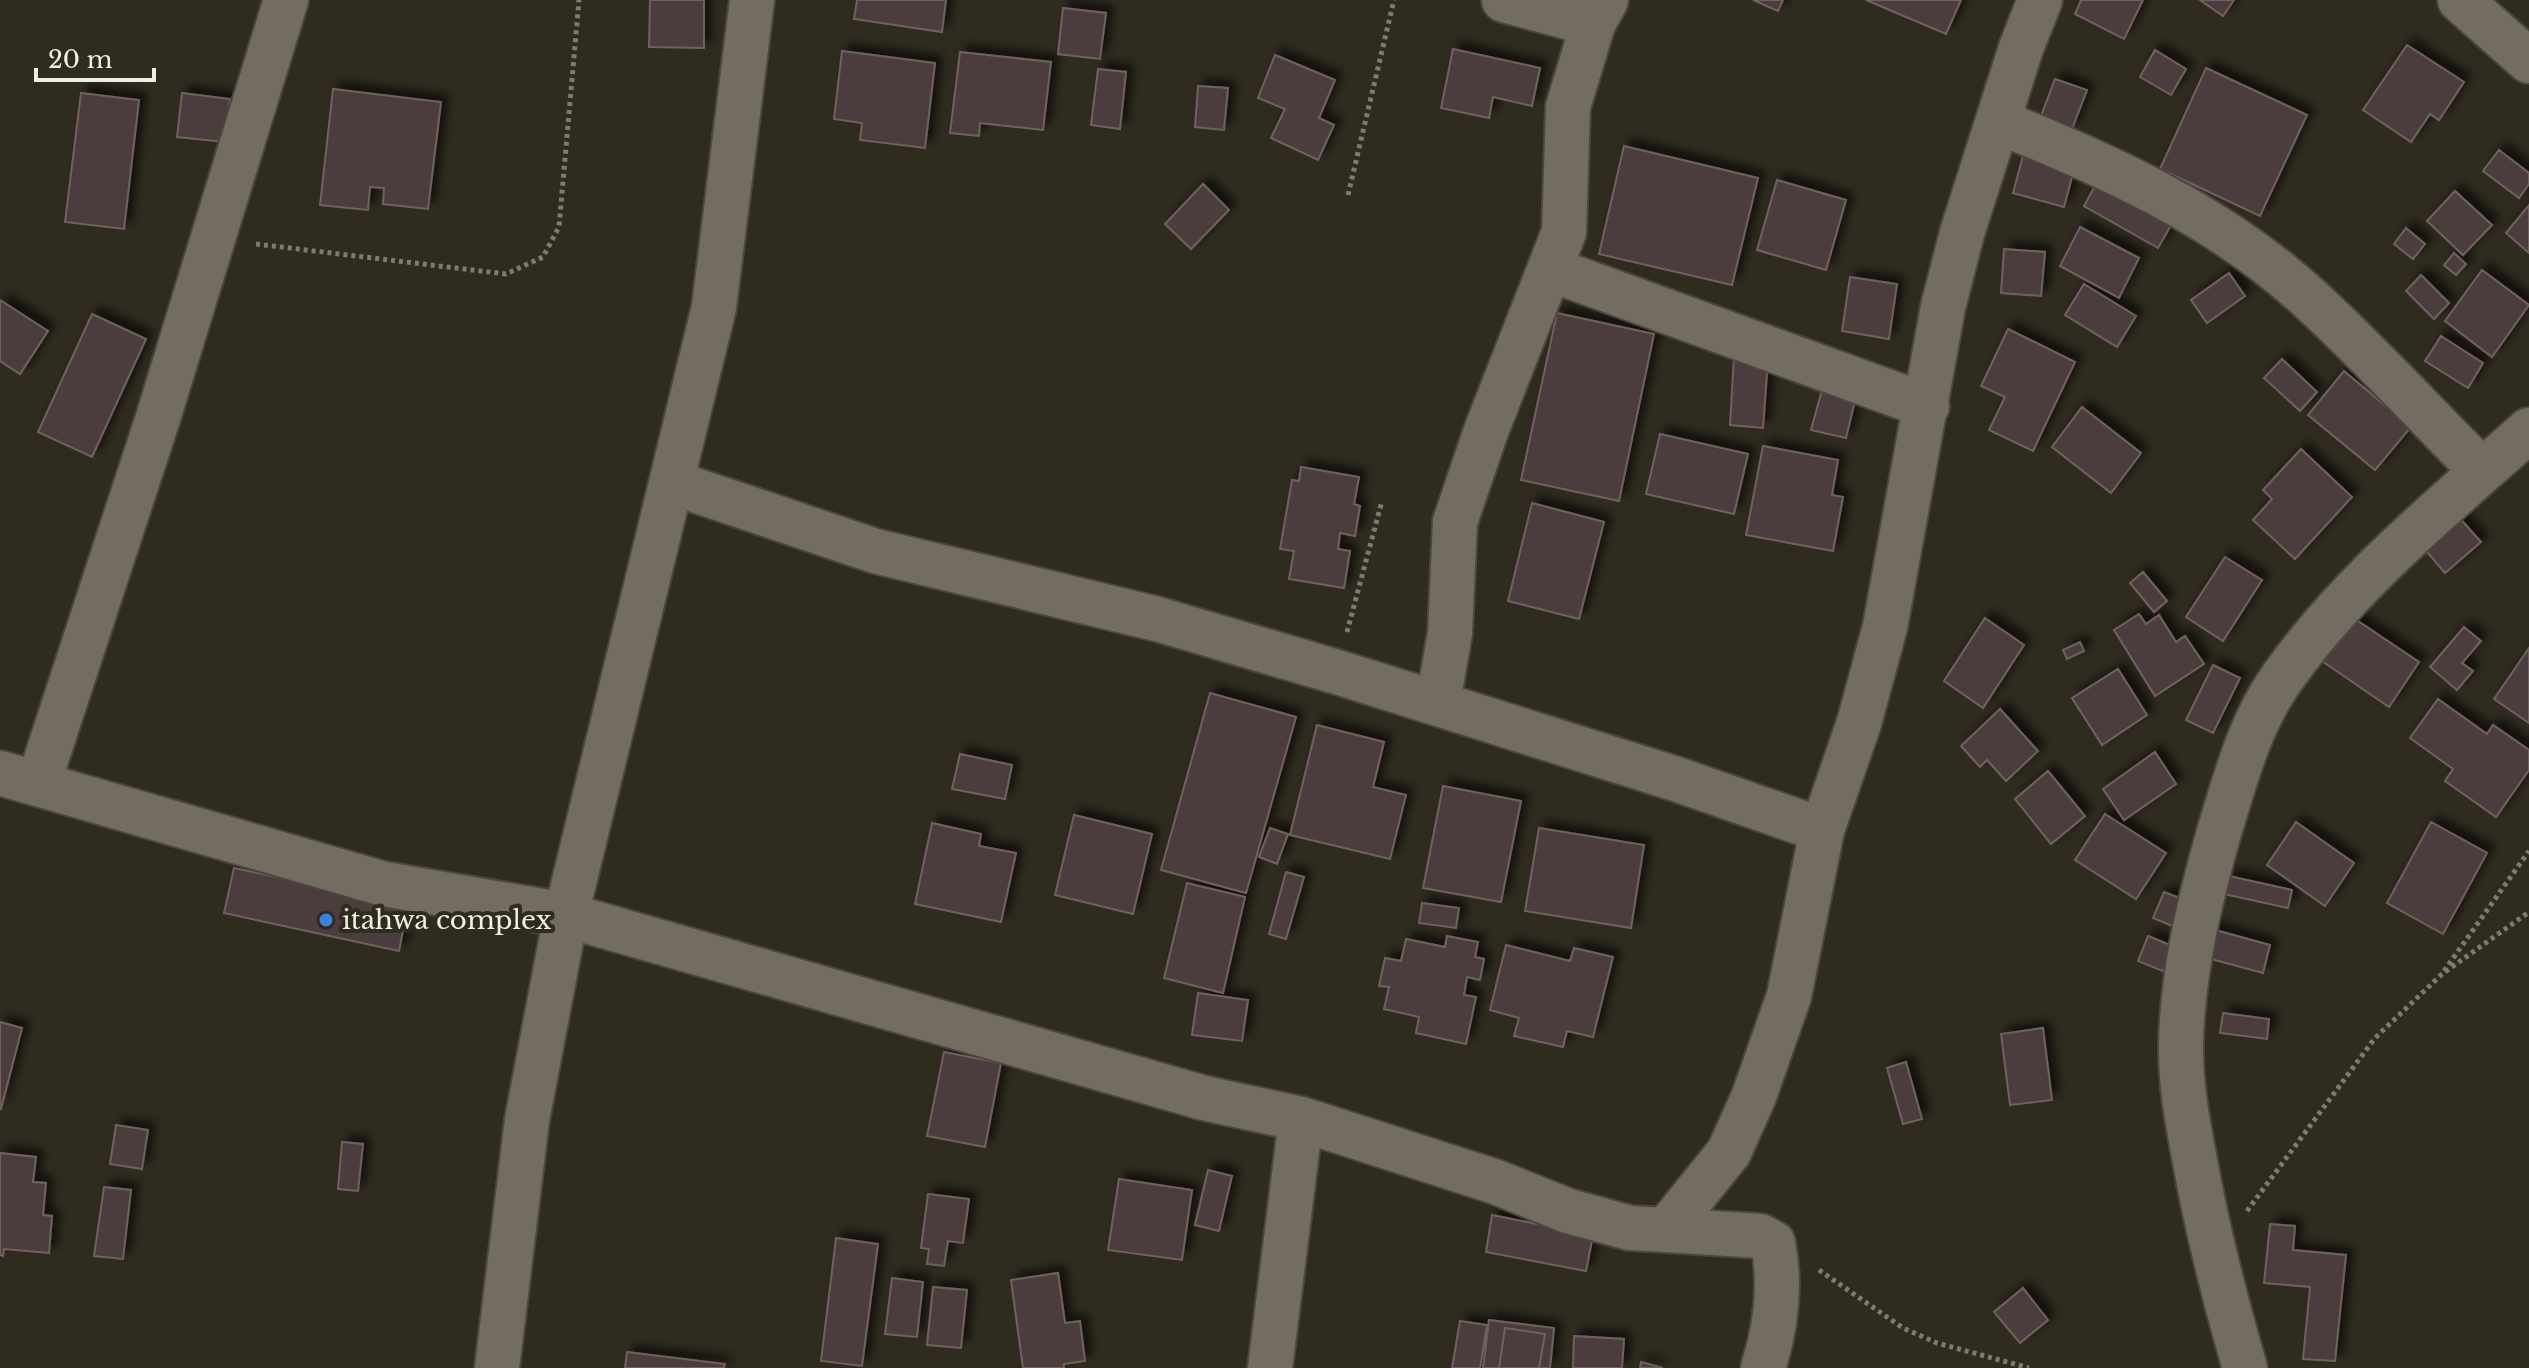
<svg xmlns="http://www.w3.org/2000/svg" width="2529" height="1368" viewBox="0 0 2529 1368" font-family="'Libre Baskerville',serif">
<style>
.building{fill:#4c3d3c;stroke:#716160;stroke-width:2;filter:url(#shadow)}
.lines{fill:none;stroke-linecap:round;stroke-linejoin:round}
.minor-casing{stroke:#4c473e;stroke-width:48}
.path{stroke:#7f7b71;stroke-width:5;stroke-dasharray:4 4;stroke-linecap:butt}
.minor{stroke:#726d60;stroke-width:44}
.shop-dot{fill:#3f7fe0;stroke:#2f2b1f;stroke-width:3}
.labels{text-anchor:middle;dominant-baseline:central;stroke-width:8;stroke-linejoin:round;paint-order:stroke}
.poi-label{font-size:26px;fill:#f0ede6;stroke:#2f2b1f;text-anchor:start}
</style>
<defs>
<filter id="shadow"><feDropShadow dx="7" dy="-7" stdDeviation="4" flood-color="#0009"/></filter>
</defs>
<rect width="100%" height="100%" fill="#2f2b1f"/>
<!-- building -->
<path class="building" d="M 650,0 L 704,0 L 704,48 L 649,47 Z
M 857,0 L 946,0 L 942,32 L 854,19 Z
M 1753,0 L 1783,0 L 1778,11 Z
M 1866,0 L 1961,0 L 1946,34 Z
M 2081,0 L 2143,0 L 2124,39 L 2075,14 Z
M 2200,0 L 2234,0 L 2223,16 Z
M 1063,8 L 1106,13 L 1100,59 L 1058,54 Z
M 2407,45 L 2464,82 L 2439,120 L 2430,114 L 2411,142 L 2363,110 Z
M 1453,49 L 1540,68 L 1532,106 L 1493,97 L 1489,118 L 1441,108 Z
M 2155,50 L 2186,69 L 2171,95 L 2140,77 Z
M 842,51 L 935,63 L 925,148 L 860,140 L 862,123 L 834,119 Z
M 960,52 L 1051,62 L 1043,130 L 980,123 L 979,136 L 950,133 Z
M 1275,55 L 1335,80 L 1319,118 L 1334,125 L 1318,160 L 1271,138 L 1285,109 L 1258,98 Z
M 2206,68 L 2307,115 L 2260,216 L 2160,169 Z
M 1098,69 L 1126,72 L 1120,129 L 1091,125 Z
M 2055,79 L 2087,90 L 2072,129 L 2041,116 Z
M 1198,86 L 1228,88 L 1224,130 L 1195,127 Z
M 333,89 L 441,102 L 428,209 L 383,204 L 384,188 L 370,187 L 368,210 L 320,205 Z
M 81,93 L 139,100 L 124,229 L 65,222 Z
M 182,93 L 230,99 L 225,142 L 177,137 Z
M 1624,146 L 1758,178 L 1732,285 L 1599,254 Z
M 2025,148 L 2076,162 L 2064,207 L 2013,193 Z
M 2499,150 L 2529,173 L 2529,184 L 2519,198 L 2483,171 Z
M 2102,173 L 2177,215 L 2158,248 L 2084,206 Z
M 1777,180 L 1846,200 L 1826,270 L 1757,250 Z
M 1203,184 L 1229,210 L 1191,249 L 1165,224 Z
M 2455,191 L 2492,225 L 2463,255 L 2427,221 Z
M 2529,205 L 2529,253 L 2506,233 Z
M 2080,227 L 2139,258 L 2119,298 L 2060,266 Z
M 2406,228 L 2425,244 L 2413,259 L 2394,244 Z
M 2004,249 L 2045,252 L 2041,296 L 2001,293 Z
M 2454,253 L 2466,264 L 2456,275 L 2444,265 Z
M 2482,270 L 2529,305 L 2492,357 L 2445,321 Z
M 2229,273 L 2245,296 L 2207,323 L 2191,300 Z
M 2421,275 L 2449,303 L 2434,319 L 2406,291 Z
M 1850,277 L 1897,284 L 1889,339 L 1842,331 Z
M 2084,284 L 2136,316 L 2117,347 L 2065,315 Z
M 0,300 L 48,331 L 20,374 L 0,361 Z
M 1557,313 L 1654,334 L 1619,501 L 1521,480 Z
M 92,314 L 146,339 L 92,457 L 38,432 Z
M 2008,329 L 2075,362 L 2033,451 L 1989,430 L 2005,397 L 1981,386 Z
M 2441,336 L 2483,363 L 2468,388 L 2425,361 Z
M 1734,356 L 1768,359 L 1763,428 L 1730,425 Z
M 2282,359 L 2317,392 L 2300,411 L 2264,378 Z
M 2344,371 L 2411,427 L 2375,470 L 2308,415 Z
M 1825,379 L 1858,388 L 1846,438 L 1811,430 Z
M 2082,407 L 2141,453 L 2111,493 L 2052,447 Z
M 1660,434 L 1748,454 L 1734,514 L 1646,494 Z
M 1763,446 L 1838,460 L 1832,495 L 1843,497 L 1833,551 L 1746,535 Z
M 2301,449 L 2352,497 L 2295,559 L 2253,520 L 2272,499 L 2263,490 Z
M 1301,467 L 1359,477 L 1354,504 L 1360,506 L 1355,536 L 1340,533 L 1338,549 L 1350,551 L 1344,588 L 1289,579 L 1294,551 L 1280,549 L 1292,480 L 1299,481 Z
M 1532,503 L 1604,522 L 1579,619 L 1508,601 Z
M 2457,515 L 2481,542 L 2445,573 L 2422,546 Z
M 2225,557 L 2262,580 L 2223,641 L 2186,617 Z
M 2143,572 L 2167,601 L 2154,612 L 2130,583 Z
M 2139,614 L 2146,624 L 2159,615 L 2176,642 L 2185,636 L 2204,664 L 2155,696 L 2114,630 Z
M 2349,615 L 2419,662 L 2389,707 L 2319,659 Z
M 1985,618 L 2024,645 L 1983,708 L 1944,681 Z
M 2464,627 L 2481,641 L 2462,663 L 2473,671 L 2457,690 L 2430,667 Z
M 2080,642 L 2084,651 L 2067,659 L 2063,650 Z
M 2529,648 L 2529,723 L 2494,699 Z
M 2213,665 L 2240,678 L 2213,733 L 2186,720 Z
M 2118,669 L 2147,715 L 2102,745 L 2072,698 Z
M 1210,693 L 1296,717 L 1246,893 L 1161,870 Z
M 2438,699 L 2487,734 L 2493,725 L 2529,750 L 2529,770 L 2496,817 L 2445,781 L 2453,769 L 2410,738 Z
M 2000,709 L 2038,751 L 2006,781 L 1987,760 L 1980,767 L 1961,746 Z
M 1317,725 L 1384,742 L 1373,787 L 1406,795 L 1390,859 L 1290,835 Z
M 2155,752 L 2176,784 L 2124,820 L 2103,789 Z
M 960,754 L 1012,765 L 1005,799 L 952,789 Z
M 2048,771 L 2085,816 L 2051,844 L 2015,799 Z
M 1443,786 L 1521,801 L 1501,902 L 1423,888 Z
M 2105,814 L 2166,853 L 2136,899 L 2075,860 Z
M 1074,815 L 1152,834 L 1133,914 L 1055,895 Z
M 2296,822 L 2354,863 L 2325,906 L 2267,865 Z
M 2431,822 L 2487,853 L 2443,934 L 2387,903 Z
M 932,823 L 981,834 L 979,846 L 1016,853 L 1001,922 L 915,904 Z
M 1270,828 L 1288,834 L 1277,864 L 1259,857 Z
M 1539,828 L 1644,845 L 1631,928 L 1525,911 Z
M 234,868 L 408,905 L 399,951 L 224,913 Z
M 1286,872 L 1304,877 L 1286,939 L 1269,934 Z
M 2229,876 L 2292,890 L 2288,908 L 2224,894 Z
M 1187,883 L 1245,897 L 1223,993 L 1164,978 Z
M 2164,892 L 2188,901 L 2177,928 L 2153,918 Z
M 1422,903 L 1459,908 L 1456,928 L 1419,923 Z
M 2208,928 L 2270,945 L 2263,973 L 2200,956 Z
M 1447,936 L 1478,942 L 1475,957 L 1484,959 L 1480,980 L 1467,977 L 1464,995 L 1476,997 L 1466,1044 L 1416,1033 L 1419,1017 L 1384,1009 L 1389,987 L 1379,986 L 1385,958 L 1401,961 L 1406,939 L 1445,947 Z
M 2148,936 L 2175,947 L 2165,972 L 2138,961 Z
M 1506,945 L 1570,961 L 1574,948 L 1613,957 L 1593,1037 L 1567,1031 L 1563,1047 L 1514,1036 L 1519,1018 L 1490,1010 Z
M 1198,993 L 1248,1000 L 1242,1041 L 1192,1035 Z
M 2223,1013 L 2269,1019 L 2267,1039 L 2220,1033 Z
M 0,1022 L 22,1028 L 1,1109 L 0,1109 Z
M 2043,1028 L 2052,1100 L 2010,1105 L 2001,1034 Z
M 944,1052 L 1001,1063 L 985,1147 L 927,1136 Z
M 1906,1062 L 1922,1119 L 1903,1124 L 1887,1068 Z
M 116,1125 L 148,1130 L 142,1169 L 110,1164 Z
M 342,1142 L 363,1144 L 358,1191 L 338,1189 Z
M 0,1153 L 36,1157 L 33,1182 L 46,1183 L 43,1215 L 52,1216 L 49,1253 L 4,1249 L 3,1256 L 0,1255 Z
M 1208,1170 L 1232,1176 L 1219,1231 L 1195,1225 Z
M 1119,1179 L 1192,1190 L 1182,1260 L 1108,1250 Z
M 104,1187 L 131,1190 L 123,1259 L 94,1256 Z
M 928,1194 L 969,1199 L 963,1243 L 948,1241 L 944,1266 L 927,1264 L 929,1249 L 921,1248 Z
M 1492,1215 L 1593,1235 L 1586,1271 L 1486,1252 Z
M 2270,1224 L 2295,1226 L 2293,1250 L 2346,1255 L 2335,1361 L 2303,1359 L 2310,1287 L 2264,1283 Z
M 836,1238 L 878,1244 L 862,1366 L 821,1361 Z
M 1058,1273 L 1065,1323 L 1080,1321 L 1085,1361 L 1064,1364 L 1064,1368 L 1023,1368 L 1011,1280 Z
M 892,1278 L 923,1282 L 917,1337 L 885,1334 Z
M 933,1287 L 967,1290 L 961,1348 L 927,1345 Z
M 2023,1288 L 2048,1320 L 2020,1343 L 1994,1312 Z
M 1489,1320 L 1554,1328 L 1550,1368 L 1483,1368 Z
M 1460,1321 L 1487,1325 L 1480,1368 L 1452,1368 Z
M 1505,1328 L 1545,1334 L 1539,1368 L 1499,1368 Z
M 1574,1336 L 1624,1339 L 1622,1368 L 1573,1368 Z
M 627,1352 L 725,1364 L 724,1368 L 625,1368 Z
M 1641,1362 L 1663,1368 L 1640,1368 Z"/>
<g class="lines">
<!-- minor casing -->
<g class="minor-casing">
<path id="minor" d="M 1504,0 L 1593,24
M 2460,0 L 2529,61
M 1999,122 C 2110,166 2221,217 2310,299 C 2370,354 2425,414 2482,471
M 1550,269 L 1927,406
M 674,483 L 875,551 L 1157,619 L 1337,672 L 1676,779 L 1822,830
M 1438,702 L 1450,633 L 1455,522 L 1486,431 L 1564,232 L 1568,107 L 1593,24 L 1606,0
M 0,773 L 384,884 L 566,915 L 1204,1098 L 1301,1119 L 1496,1182 L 1568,1211 L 1630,1228 L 1666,1230 L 1729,1152 L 1754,1096 L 1789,996 L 1822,830 L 1859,723 L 1885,627 L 1943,307 L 1962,233 L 2021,48 L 2040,0
M 39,781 L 158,418 L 286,0
M 1666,1230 L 1760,1236 L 1773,1243 C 1781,1285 1776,1328 1763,1368
M 497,1368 L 527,1120 L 566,915 L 714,307 L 752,0
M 1270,1368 L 1301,1119
M 2245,1368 C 2224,1296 2207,1230 2194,1156 C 2187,1119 2180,1081 2181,1042 C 2183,969 2200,899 2220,829 C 2236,777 2250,723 2282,678 C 2349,583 2443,507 2529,430"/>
</g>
<!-- path -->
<path class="path" d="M 1348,195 L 1394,0
M 256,244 L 506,274 L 543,257 L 559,227 L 579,0
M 1347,632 L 1382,501
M 2444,971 L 2529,851
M 2247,1211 L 2375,1038 L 2442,974 L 2529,912
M 1819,1270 L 1903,1328 L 1937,1343 L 2029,1368"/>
<!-- minor -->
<use href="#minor" class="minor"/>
</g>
<!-- markers -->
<circle class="shop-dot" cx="326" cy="920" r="8"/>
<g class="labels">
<!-- poi labels -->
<g class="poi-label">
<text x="342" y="920">itahwa complex</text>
</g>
</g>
<!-- scale -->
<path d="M36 68v12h118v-12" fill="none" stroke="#f0ede6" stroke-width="4"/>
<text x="48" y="68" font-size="24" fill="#f0ede6" stroke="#2f2b1f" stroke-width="6" paint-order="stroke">20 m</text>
</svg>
